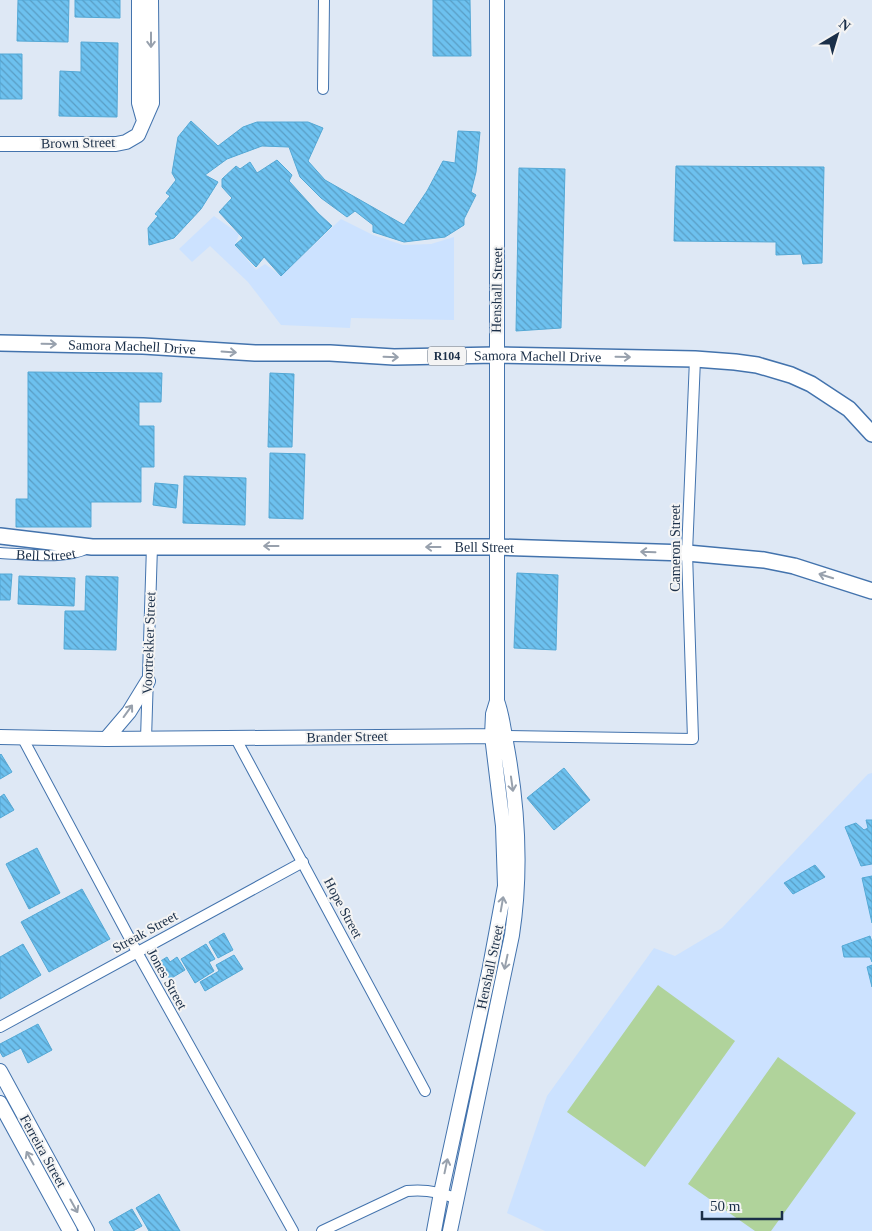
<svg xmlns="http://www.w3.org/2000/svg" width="872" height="1231" viewBox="0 0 872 1231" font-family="'Times New Roman',serif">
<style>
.built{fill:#cce2ff}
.pitch{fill:#b0d39b}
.building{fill:url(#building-back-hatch);stroke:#54a8d5}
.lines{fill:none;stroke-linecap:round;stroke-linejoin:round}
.street-casing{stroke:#4373ad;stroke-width:12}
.secondary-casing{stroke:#4373ad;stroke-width:16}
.primary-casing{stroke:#4373ad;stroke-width:18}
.street{stroke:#fff;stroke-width:10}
.secondary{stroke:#fff;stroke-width:14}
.primary{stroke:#fff;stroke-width:15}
.oneway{stroke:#98a1ad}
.labels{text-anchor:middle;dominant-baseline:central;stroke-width:4;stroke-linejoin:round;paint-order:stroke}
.shield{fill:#f4f4f4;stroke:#5c6a7c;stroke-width:1}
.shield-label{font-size:12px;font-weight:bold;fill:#1b2f48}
.street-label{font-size:14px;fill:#1b2f48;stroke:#f4f4f4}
</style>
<defs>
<pattern id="building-back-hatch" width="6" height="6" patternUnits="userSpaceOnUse" patternTransform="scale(1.25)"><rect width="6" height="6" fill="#6dc1ef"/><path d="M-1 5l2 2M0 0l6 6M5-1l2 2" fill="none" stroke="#599dc4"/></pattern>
</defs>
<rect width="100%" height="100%" fill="#dee8f5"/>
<!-- built -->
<path class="built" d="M 214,216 L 239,234 L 235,246 L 256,270 L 265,264 L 281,276 L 341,219 L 373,235 L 403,245 L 431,244 L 454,237 L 454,320 L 351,318 L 350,328 L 281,325 L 248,282 L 210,246 L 192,262 L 179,249 Z
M 872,773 L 872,1231 L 545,1231 L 507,1213 L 547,1096 L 654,948 L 675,956 L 722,928 L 868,774 Z"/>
<!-- pitch -->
<path class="pitch" d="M 658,985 L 735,1041 L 645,1167 L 567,1112 Z
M 778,1057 L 856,1113 L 771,1231 L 755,1231 L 688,1184 Z"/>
<!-- building -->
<path class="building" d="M 18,0 L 69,0 L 68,42 L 17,41 Z
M 75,0 L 120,0 L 120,18 L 75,17 Z
M 433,0 L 470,0 L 471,56 L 433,56 Z
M 81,42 L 118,43 L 117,117 L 59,116 L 60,71 L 81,72 Z
M 0,54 L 22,54 L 22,99 L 0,99 Z
M 191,121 L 218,146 L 243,127 L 257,122 L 308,122 L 323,128 L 308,161 L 325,180 L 404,225 L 427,191 L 443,161 L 455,163 L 458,131 L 480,132 L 476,172 L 471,192 L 476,195 L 464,219 L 464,225 L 445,237 L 404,242 L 373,232 L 373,225 L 355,211 L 347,217 L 321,198 L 300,177 L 289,147 L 262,146 L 227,159 L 205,175 L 218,182 L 201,209 L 174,238 L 149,245 L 148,228 L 158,216 L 155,214 L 170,196 L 166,193 L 176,180 L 172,173 L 178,137 Z
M 277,160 L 292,175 L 289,181 L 318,213 L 332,226 L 281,276 L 264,257 L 256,267 L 235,245 L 243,238 L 219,212 L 232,198 L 222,187 L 222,179 L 236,166 L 240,169 L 250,162 L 257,173 Z
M 676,166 L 824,167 L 822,263 L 803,264 L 801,254 L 776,255 L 776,242 L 674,241 Z
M 519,168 L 565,169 L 561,328 L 516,331 Z
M 28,372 L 162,373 L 161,402 L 139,402 L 139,426 L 154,426 L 154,467 L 141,467 L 141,502 L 91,502 L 91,527 L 16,527 L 16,499 L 28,499 Z
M 270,373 L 294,374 L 292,447 L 268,447 Z
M 270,453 L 305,454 L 303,519 L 269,518 Z
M 184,476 L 246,478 L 245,525 L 183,523 Z
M 155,483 L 178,485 L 176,508 L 153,505 Z
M 517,573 L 558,575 L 556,650 L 514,648 Z
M 0,574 L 12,574 L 10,600 L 0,600 Z
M 19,576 L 75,578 L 74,606 L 18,604 Z
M 86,576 L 118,577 L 116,650 L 64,649 L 65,611 L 85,611 Z
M 1,754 L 12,772 L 0,779 L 0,755 Z
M 564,768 L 590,800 L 554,830 L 527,798 Z
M 4,794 L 14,810 L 0,818 L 0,797 Z
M 866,820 L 872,820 L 872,864 L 861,866 L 845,827 L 856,823 L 864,830 L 868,828 Z
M 37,848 L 60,893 L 29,909 L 6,864 Z
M 815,865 L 825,877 L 793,894 L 784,883 Z
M 872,876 L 872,923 L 862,878 Z
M 82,889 L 110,939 L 49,972 L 21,922 Z
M 224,933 L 233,950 L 218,958 L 209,942 Z
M 870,936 L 872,942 L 872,962 L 870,957 L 844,957 L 842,946 Z
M 23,944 L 41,975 L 0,999 L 0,957 Z
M 206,944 L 215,959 L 209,962 L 214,971 L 195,983 L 181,959 Z
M 234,955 L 243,969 L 205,991 L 200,982 L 219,971 L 216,965 Z
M 167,957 L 170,962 L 177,957 L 185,970 L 170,979 L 159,962 Z
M 872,965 L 872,987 L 867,967 Z
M 38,1024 L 52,1050 L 28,1063 L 21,1048 L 3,1057 L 0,1052 L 0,1044 Z
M 159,1194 L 180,1231 L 149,1231 L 136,1208 Z
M 132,1209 L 142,1226 L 133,1231 L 114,1231 L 109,1222 Z"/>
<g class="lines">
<!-- street casing -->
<g class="street-casing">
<g id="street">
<path d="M 323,89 L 324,0"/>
<path id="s1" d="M 0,553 C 27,554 64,560 88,548"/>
<path d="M 505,736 L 693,739 L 687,553 L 695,359"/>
<path d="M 22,737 L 137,952 L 293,1231"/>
<path d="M 146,739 L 152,546"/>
<path d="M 236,739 L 425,1091"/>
<path d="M 0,1027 L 303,862"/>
<path d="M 322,1231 L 407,1191 C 424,1189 441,1192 457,1199"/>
</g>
</g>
<!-- secondary casing -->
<g class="secondary-casing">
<path id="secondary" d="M 139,0 L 139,103 L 144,121
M 0,144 L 116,144 L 126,142 L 138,135 L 152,103 L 151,0
M 0,737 L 106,739 L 502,736
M 106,739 L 129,712 L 148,681
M 0,1071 L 87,1231
M 0,1103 L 70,1231
M 434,1231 L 441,1193 L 489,972 L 505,886 L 503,826 L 492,736 L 493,714 L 497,701 C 495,467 499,234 497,0
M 450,1231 L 512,935 C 522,870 518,806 506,742 C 503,727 502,714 497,701"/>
</g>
<!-- primary casing -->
<g class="primary-casing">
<g id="primary">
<path id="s2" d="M 0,343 L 143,346 L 255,353 L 330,353 L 394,357 L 496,355 L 695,359 L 735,362 L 757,365 L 791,375 L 811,384 L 849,409 L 872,434"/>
<path id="s3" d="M 0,536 L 92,547 L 496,547 L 687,553 L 764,560 L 794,566 L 872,591"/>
</g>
</g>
<!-- street -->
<use href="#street" class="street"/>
<!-- secondary -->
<use href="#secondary" class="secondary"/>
<!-- primary -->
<use href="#primary" class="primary"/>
</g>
<!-- one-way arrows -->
<defs><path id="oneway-shaft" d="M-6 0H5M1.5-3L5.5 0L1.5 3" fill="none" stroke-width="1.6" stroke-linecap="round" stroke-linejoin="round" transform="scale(1.25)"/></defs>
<g class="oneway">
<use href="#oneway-shaft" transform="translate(151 40) rotate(90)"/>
<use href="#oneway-shaft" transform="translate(49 344) rotate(1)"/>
<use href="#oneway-shaft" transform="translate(229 352) rotate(4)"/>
<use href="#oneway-shaft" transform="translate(391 357) rotate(2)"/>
<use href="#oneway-shaft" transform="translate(623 357) rotate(1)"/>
<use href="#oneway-shaft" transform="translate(271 546) rotate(-180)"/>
<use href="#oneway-shaft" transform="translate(433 547) rotate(-180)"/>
<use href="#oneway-shaft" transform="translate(648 552) rotate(-178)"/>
<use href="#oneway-shaft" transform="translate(826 576) rotate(-163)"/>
<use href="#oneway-shaft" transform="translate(128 711) rotate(-54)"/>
<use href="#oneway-shaft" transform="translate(512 784) rotate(82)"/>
<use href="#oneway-shaft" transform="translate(502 904) rotate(-80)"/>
<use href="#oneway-shaft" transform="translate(506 962) rotate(102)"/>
<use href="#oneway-shaft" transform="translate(30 1158) rotate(-119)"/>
<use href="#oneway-shaft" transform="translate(446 1166) rotate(-78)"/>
<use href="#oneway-shaft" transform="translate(74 1206) rotate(61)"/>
</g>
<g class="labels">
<!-- shield labels -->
<rect class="shield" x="428" y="346.5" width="38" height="19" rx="4"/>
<g class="shield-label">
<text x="447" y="356">R104</text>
</g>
<!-- street labels -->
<g class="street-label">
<text transform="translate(78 143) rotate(-1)">Brown Street</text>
<text transform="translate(497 290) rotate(-89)">Henshall Street</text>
<text stroke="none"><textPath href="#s2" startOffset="132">Samora Machell Drive</textPath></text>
<text stroke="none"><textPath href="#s2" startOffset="538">Samora Machell Drive</textPath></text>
<text stroke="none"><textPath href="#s3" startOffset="485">Bell Street</textPath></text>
<text transform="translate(675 548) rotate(-90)">Cameron Street</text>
<text stroke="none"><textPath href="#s1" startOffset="46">Bell Street</textPath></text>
<text transform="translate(149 643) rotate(-88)">Voortrekker Street</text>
<text transform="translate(347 737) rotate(-1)">Brander Street</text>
<text transform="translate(343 908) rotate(62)">Hope Street</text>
<text transform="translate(145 932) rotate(-29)">Streak Street</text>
<text transform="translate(490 967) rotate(-78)">Henshall Street</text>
<text transform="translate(167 979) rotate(61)">Jones Street</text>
<text transform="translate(43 1151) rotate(61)">Ferreira Street</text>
</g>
</g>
<!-- north arrow -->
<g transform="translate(837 35) rotate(38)" stroke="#f4f4f4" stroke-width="4" paint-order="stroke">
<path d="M0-4L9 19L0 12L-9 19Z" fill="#1b2f48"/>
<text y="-8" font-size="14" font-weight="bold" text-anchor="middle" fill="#1b2f48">N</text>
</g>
<!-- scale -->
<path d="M702 1211v8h80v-8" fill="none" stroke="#1b2f48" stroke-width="2.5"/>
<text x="710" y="1211" font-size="15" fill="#1b2f48" stroke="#f4f4f4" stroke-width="4" paint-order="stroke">50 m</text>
</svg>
